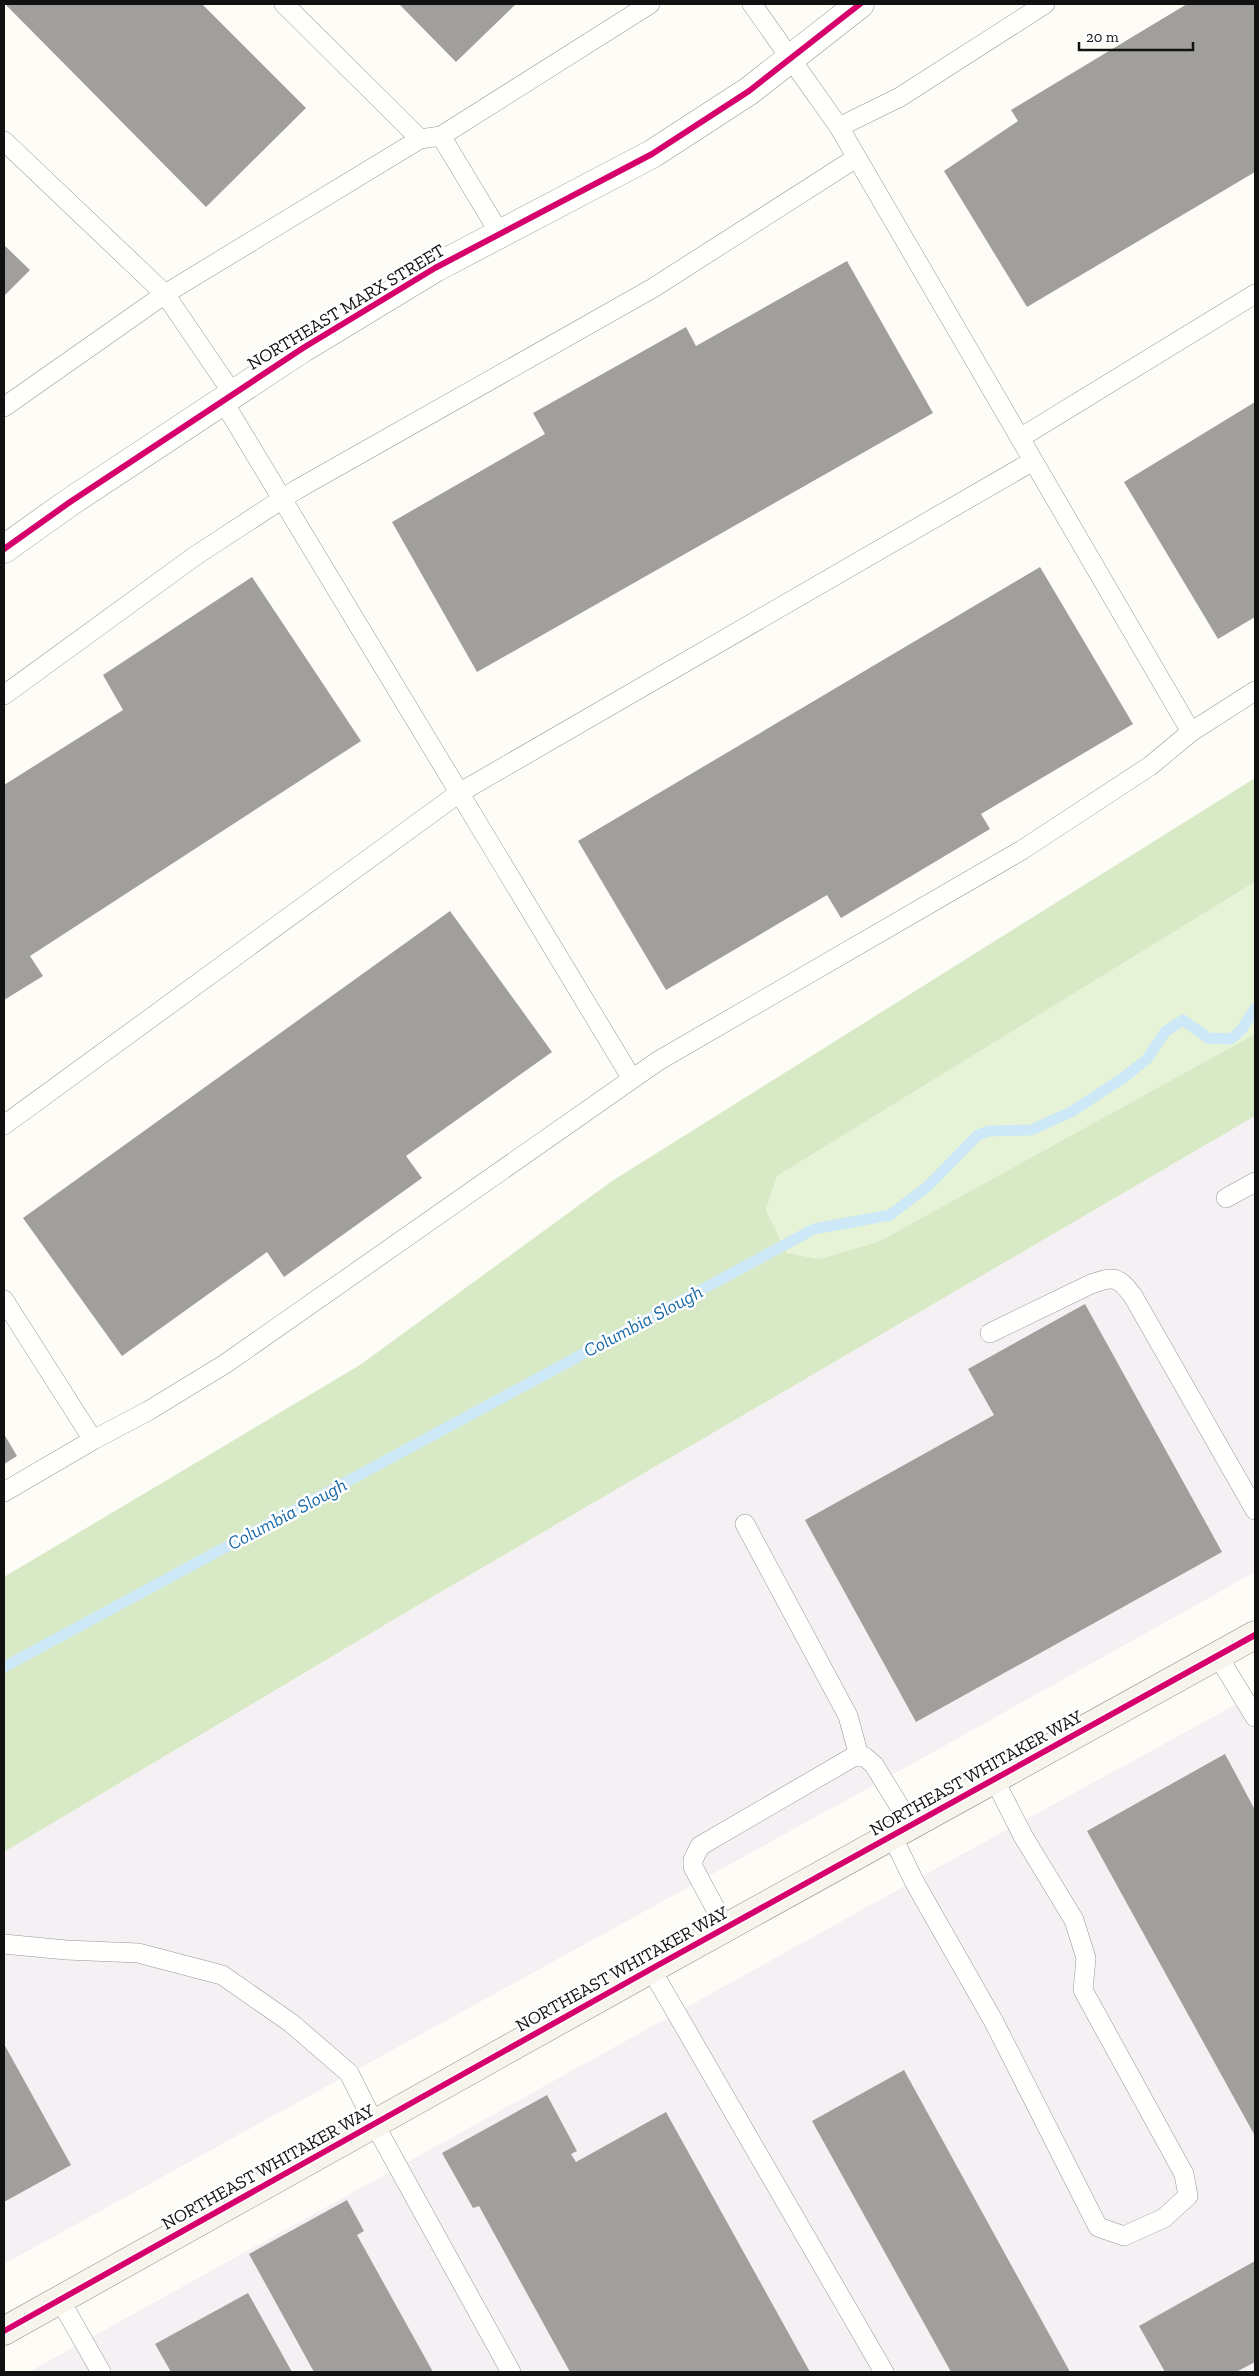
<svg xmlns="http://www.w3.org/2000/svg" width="1259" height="2376" viewBox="0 0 1259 2376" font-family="'Zilla Slab',serif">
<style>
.industrial{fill:#f5f0f3}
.green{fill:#e7f3d7}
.forest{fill:#d8eac5}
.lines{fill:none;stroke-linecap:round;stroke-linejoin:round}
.stream{stroke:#cde8f7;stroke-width:11}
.building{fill:#a19f9c}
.lane-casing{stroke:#979795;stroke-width:20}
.street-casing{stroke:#979795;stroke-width:29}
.secondary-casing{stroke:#8e8d8b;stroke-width:29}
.lane{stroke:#fffffe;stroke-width:19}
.street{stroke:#fffffe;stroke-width:28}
.secondary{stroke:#f6f4eb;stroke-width:28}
.cycleway-casing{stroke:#fff;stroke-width:9}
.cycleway{stroke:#d6006c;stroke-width:6}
.labels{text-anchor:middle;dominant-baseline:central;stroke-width:5;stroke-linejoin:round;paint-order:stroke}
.street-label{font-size:18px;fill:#111;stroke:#fff}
.water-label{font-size:19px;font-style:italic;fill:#1768a6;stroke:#fff}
</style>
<rect width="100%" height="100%" fill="#fdfcf7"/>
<!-- industrial -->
<path class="industrial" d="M 1255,1116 L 1255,1572 L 901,1770 L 4,2264 L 4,1852 L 403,1614 Z
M 1255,1694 L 1255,2372 L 29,2372 L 950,1861 Z"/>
<!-- green -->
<path class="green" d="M 1255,882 L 1255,1034 L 878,1242 L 819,1259 L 787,1253 L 766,1210 L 777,1176 Z"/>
<!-- forest -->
<path class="forest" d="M 1255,778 L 1255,882 L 777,1176 L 766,1210 L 787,1253 L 819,1259 L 878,1242 L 1255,1034 L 1255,1116 L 403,1614 L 4,1852 L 4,1577 L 360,1365 L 612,1181 Z"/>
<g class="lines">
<!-- stream -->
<path class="stream" d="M 4,1667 L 814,1229 L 890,1215 L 928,1186 L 978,1135 L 989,1131 L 1031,1130 L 1071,1112 L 1123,1078 L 1147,1059 L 1165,1032 L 1183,1020 L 1208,1038 L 1231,1039 L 1242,1029 L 1255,1008"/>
</g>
<!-- building -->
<path class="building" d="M 5,4 L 202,4 L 306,108 L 206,207 Z
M 399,4 L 516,4 L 456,62 Z
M 1187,4 L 1255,4 L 1255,172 L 1027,307 L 944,171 L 1018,121 L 1011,110 Z
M 4,245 L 30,270 L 4,296 Z
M 847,261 L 933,413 L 477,672 L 392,522 L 545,434 L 533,413 L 686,327 L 696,346 Z
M 1255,402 L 1255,617 L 1218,639 L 1124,482 Z
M 1040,567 L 1133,724 L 981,814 L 990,829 L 841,918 L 827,895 L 666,990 L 578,841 Z
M 252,577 L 361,741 L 30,956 L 43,976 L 4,1000 L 4,785 L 123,710 L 103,675 Z
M 450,911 L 552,1052 L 406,1156 L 422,1178 L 284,1277 L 267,1252 L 122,1356 L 23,1218 Z
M 1085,1304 L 1222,1552 L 916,1722 L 805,1520 L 994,1415 L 968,1369 Z
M 4,1434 L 17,1456 L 4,1464 Z
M 1225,1754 L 1255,1810 L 1255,2136 L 1087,1831 Z
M 4,2044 L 71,2165 L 4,2202 Z
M 904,2070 L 1070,2372 L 951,2372 L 812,2121 Z
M 547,2095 L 577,2151 L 571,2154 L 576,2162 L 666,2112 L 810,2372 L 570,2372 L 479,2206 L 473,2208 L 442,2153 Z
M 347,2200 L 364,2231 L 357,2235 L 433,2372 L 314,2372 L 249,2254 Z
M 1255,2261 L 1255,2362 L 1236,2372 L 1165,2372 L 1139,2326 Z
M 248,2293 L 292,2372 L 171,2372 L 155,2344 Z"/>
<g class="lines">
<!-- lane casing -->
<g class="lane-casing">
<path id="lane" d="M 284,4 L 420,139
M 752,4 L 839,127 L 900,97 L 1045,4
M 839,127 L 1191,732 L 1255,691
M 4,141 L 165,294 L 4,407
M 500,234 L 441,136 L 650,4
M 233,394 L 165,294 L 420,139 L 441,136
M 223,401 L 632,1079
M 1020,438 L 1255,294
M 4,695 L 195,556 L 296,490 L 653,288 L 856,158
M 4,1125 L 459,793 L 1033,461
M 1226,1198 L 1255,1182
M 4,1300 L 93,1440 L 148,1411 L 225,1364 L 658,1061 L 1022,850 L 1150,766 L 1191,732
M 990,1333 L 1091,1284 C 1114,1276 1118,1276 1133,1296 L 1255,1510
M 4,1492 L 93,1440
M 745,1524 L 848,1716 L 859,1756
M 1218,1656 L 1255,1717
M 892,1836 L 915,1883 L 994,2022 L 1098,2227 L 1124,2236 L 1164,2218 L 1188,2196 L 1184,2174 L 1083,1990 L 1086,1958 L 1074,1920 L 1023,1836 L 994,1779
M 726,1928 L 693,1867 L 693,1860 L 700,1846 L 853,1757 L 865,1757 L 874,1765 L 911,1825
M 4,1944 L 66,1950 L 138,1953 L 222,1975 L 291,2023 L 349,2073 L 375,2125 L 511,2372
M 651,1969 L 884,2372
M 60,2300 L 101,2372"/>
</g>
<!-- street casing -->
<g class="street-casing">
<path id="street" d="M 4,549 L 70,502 L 303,348 L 435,268 L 652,154 L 749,91 L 860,4"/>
</g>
<!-- secondary casing -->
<g class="secondary-casing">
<path id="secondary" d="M 4,2331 L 651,1969 L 1255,1635"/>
</g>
<!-- lane -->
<use href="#lane" class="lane"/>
<!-- street -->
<use href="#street" class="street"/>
<!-- secondary -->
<use href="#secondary" class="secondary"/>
<!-- cycleway casing -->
<g class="cycleway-casing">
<path id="cycleway" d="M 4,549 L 70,502 L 303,348 L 435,268 L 652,154 L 749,91 L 860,4
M 4,2331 L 651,1969 L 1255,1635"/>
</g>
<!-- cycleway -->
<use href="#cycleway" class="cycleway"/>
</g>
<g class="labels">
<!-- street labels -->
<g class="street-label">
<text transform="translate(346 307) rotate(-31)">NORTHEAST MARX STREET</text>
<text transform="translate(976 1773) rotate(-29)">NORTHEAST WHITAKER WAY</text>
<text transform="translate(622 1969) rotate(-29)">NORTHEAST WHITAKER WAY</text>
<text transform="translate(268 2167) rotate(-29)">NORTHEAST WHITAKER WAY</text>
</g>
<!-- water labels -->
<g class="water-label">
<text transform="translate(643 1321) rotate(-28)">Columbia Slough</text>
<text transform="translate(287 1514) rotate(-28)">Columbia Slough</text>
</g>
</g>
<!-- border -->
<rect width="1259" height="2376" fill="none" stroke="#111111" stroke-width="10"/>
<!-- scale -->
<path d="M1079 42v8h114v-8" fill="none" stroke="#111111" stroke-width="2.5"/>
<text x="1086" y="42" font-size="15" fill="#111111" stroke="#ffffff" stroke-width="4" paint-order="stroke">20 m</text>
</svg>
